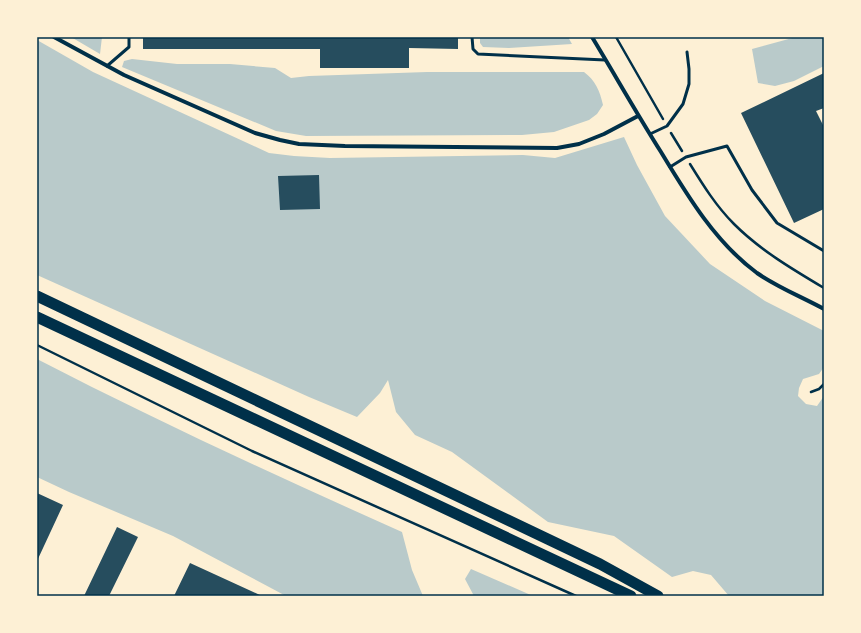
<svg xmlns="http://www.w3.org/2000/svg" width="861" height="633" viewBox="0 0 861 633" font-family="Helvetica,sans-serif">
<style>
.green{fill:#b9caca}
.building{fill:#264d5e}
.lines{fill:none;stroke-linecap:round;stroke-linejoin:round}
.path{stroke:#003049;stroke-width:2.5}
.service{stroke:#003049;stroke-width:3}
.minor{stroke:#003049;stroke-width:4}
.trunk{stroke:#003049;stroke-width:11}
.neatline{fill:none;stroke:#003049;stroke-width:1.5}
</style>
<rect width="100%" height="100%" fill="#fdf0d5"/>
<!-- green -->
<path class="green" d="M 71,37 L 102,37 L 100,54 Z
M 480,37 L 568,37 L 572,44 L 509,48 L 483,47 L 480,43 Z
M 796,37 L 824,37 L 824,66 L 794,81 L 775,86 L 758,83 L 752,49 Z
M 37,40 L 93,72 L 269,153 L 294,156 L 330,158 L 523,155 L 555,158 L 624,137 L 637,165 L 665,216 L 710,264 L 765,301 L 824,331 L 824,367 L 819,374 L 803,379 L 799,388 L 798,396 L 806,404 L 817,406 L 824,396 L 824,596 L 729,596 L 711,575 L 693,571 L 672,577 L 614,536 L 548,522 L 452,452 L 415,435 L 396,412 L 388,380 L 380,393 L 357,417 L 309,397 L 37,275 Z
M 132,59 L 177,64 L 230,64 L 275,68 L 291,78 L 309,76 L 427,72 L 584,72 C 595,80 600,91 603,105 L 597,114 L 589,120 L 554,132 L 522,135 L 306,136 L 276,131 L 122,67 L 124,61 Z
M 37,359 C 157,421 279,477 402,532 L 412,570 L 423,596 L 286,596 L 173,536 L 69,492 L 37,477 Z
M 471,569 L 533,596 L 474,596 L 465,579 Z"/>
<!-- building -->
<path class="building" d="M 143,37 L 458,37 L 458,49 L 409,48 L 409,68 L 320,68 L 320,49 L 143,49 Z
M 824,73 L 824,108 L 816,111 L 824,127 L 824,209 L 794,223 L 741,113 Z
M 319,175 L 320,209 L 280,210 L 278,176 Z
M 37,493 L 63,505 L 37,561 Z
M 117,527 L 138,537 L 109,596 L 84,596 Z
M 190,563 L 262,596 L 174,596 Z"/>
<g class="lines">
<!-- path -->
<path class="path" d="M 616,37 L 663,119
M 671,133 L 682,151
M 690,164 C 703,185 716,206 734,224 C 760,250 792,269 824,288
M 37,345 L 252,451 L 576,596
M 811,392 L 819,389 L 824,384"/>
<!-- service -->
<path class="service" d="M 472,37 L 473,49 L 478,54 L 605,60
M 107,66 L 129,47 L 129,37
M 650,134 L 667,126 L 683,104 L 689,84 L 689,69 L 687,52
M 670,167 L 686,157 L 727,146 L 752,190 L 777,223 L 824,251"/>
<!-- minor -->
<path class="minor" d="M 54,37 L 124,75 L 255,133 L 280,140 L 299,144 L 345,146 L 557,148 L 579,144 L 604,134 L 638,116
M 592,37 C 615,75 637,114 661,152 C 687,195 715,242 757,273 C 777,287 802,297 824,309"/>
<!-- trunk -->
<path class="trunk" d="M 37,296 L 600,564 L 658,596
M 37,317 L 631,596"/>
</g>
<!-- border -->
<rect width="861" height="633" fill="none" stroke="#fdf0d5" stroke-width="76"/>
<rect x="38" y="38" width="785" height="557" class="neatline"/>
</svg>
